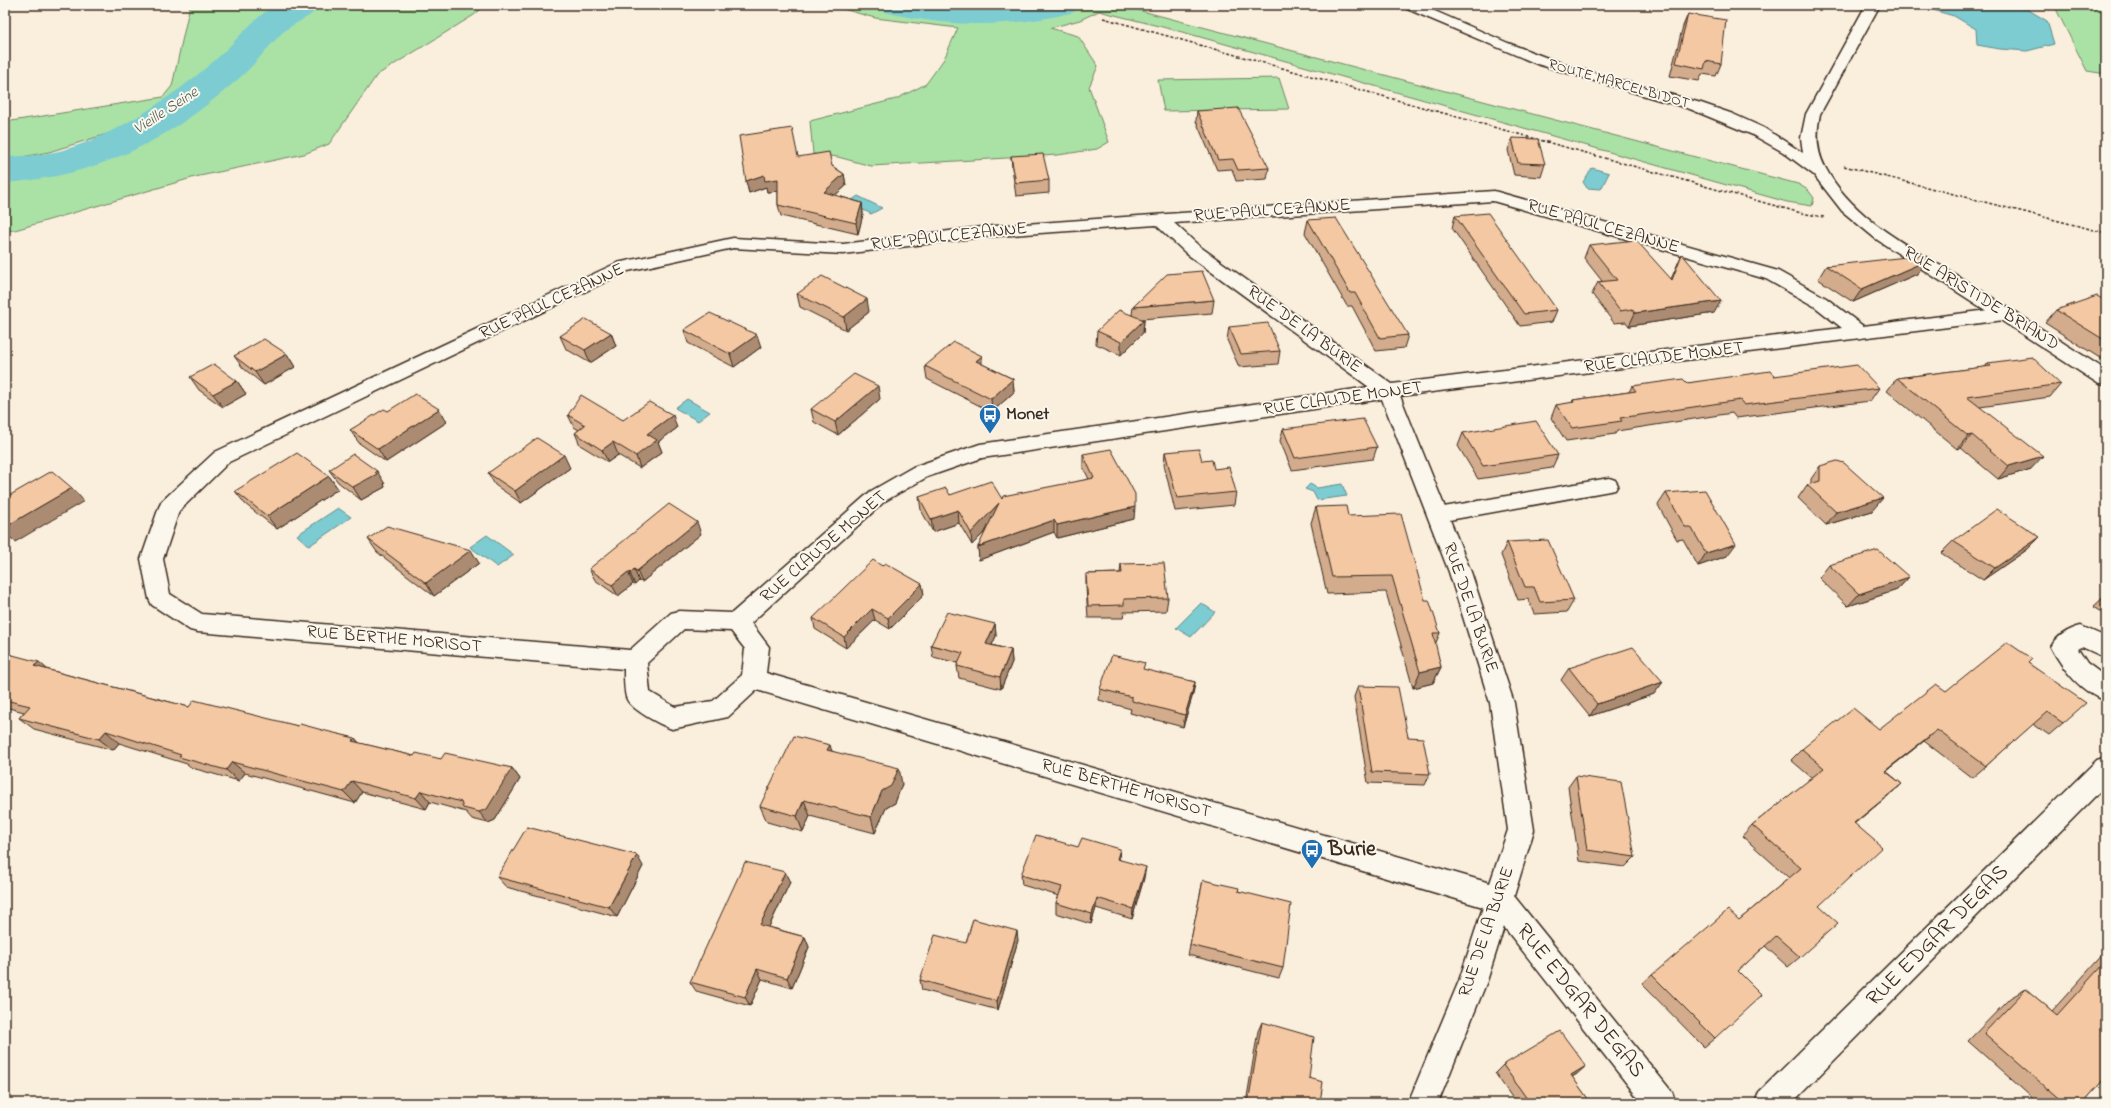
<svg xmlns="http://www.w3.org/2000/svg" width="2111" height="1108" viewBox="0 0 2111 1108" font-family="'Indie Flower',sans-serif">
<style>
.green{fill:#aae1a5;stroke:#728662}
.water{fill:#7bccd2;stroke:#618b8a}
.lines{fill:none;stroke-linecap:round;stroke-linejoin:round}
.river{fill:#7bccd2;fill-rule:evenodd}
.service-casing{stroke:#3b2a1e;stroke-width:3}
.minor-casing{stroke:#3b2a1e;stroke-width:3}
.tertiary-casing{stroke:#3b2a1e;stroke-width:3}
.path{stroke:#3b2a1e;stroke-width:1.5;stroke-dasharray:3 2;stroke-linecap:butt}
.service{fill:#fbf7ec;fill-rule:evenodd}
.minor{fill:#fbf7ec;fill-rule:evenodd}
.tertiary{fill:#fbf7ec;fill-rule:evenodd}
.wall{fill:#d2ac8c;stroke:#3b2a1e}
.shaded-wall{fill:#ab8c72;stroke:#3b2a1e}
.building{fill:#f4c8a3;stroke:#3b2a1e}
.labels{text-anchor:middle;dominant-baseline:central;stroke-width:4;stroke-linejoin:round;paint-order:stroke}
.far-street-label{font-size:15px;fill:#3b2a1e;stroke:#fbf7ec}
.far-water-label{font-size:16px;font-style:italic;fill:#4e5b54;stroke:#fbf7ec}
.street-label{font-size:18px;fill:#3b2a1e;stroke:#fbf7ec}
.poi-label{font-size:18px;font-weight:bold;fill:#3b2a1e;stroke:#fbf7ec;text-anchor:start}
.near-poi-label{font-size:22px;font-weight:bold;fill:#3b2a1e;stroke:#fbf7ec;text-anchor:start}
.near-street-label{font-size:22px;fill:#3b2a1e;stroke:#fbf7ec}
</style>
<rect width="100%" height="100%" fill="#faeedd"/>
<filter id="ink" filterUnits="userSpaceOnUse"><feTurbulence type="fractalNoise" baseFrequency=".025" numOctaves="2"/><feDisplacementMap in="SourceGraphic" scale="8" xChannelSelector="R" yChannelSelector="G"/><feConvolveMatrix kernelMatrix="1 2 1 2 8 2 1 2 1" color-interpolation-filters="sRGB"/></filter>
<g filter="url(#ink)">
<!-- green -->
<path class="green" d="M 190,5 L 293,5 L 270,17 L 219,67 L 156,114 L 113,132 L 49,152 L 5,160 L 5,122 L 163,97 L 172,86 Z
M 309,5 L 486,5 L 474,15 L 377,75 L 329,144 L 304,154 L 195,177 L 15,230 L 5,231 L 5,179 L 42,173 L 98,158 L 183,111 L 236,72 L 284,17 Z
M 810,5 L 869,5 L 900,11 L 978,18 L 1033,16 L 1061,12 L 1076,5 L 1119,5 L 1798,184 L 1808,190 L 1814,198 L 1812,206 L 1787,202 L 1186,33 L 1099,11 L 1080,20 L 1050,28 L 1078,36 L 1098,66 L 1089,87 L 1109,142 L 1097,149 L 1058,155 L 871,166 L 838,157 L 813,154 L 810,121 L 896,99 L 926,84 L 944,59 L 958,28 L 875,18 L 843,9 Z
M 947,5 L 1044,5 L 1010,10 Z
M 2054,5 L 2106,5 L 2106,74 L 2087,71 Z
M 1279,78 L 1289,109 L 1164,111 L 1158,80 Z"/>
<!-- water -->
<path class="water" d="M 1928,5 L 2016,5 L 2027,9 L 2047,21 L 2054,44 L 2027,51 L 2000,49 L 1977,45 L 1976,29 L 1954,16 L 1926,8 Z
M 1592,168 L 1609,173 L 1601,189 L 1587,188 L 1583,182 Z
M 858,196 L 882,208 L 871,214 L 849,202 Z
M 687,399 L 710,412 L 698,421 L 675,408 Z
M 1310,484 L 1317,488 L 1342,484 L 1347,496 L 1317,500 L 1313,492 L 1305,489 Z
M 338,508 L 351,517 L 309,546 L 297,535 Z
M 487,535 L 514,555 L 497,567 L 470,547 Z
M 1201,603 L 1215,612 L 1191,637 L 1176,628 Z"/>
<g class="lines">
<!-- river -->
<path class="river" d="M 275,5 L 320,5 C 312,18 294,22 282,33 C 266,49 253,67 236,81 C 166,142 98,176 5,183 L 5,157 C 24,156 44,155 63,150 C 115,136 174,96 214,61 C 235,43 251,20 275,5 Z
M 880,5 L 1079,5 L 1074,12 C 1012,28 948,28 885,12 Z"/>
<!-- service casing -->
<g class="service-casing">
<path id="service" d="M 1609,478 L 1615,480 L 1618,485 L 1615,490 L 1438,522 L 1431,520 L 1429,515 L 1431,510 L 1438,508 Z"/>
</g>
<!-- minor casing -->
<g class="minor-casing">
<path id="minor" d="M 1494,191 L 1778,271 L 1826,298 L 1863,326 L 2004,308 L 2010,310 L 2013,314 L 2010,318 L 2004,320 L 1400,396 L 1471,572 L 1514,703 L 1534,830 L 1514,896 L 1672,1092 L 1676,1103 L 1642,1103 L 1504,927 L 1487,981 L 1438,1103 L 1408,1103 L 1459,981 L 1483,907 L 757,690 L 728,717 L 672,729 C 661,725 629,709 626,697 C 624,689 624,678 624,669 L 198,632 L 190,630 L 152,605 L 149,599 L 141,559 L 159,507 L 162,501 L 215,452 L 617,263 L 733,238 L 843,244 L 982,227 ZM 1493,201 L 1766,279 L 1814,306 L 1842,328 L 1392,384 L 1199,246 L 1174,223 ZM 1156,225 L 1187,254 L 1369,387 L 980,444 L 913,467 L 871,491 L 732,613 L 679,611 L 671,613 L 630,650 L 202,614 L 170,594 L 163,559 L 179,511 L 229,462 L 628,271 L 733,248 L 843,254 L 982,237 ZM 1382,399 L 1449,572 L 1490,703 L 1508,830 L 1490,883 L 766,673 L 769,647 L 751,623 L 885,501 L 927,477 L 982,458 ZM 684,629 L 731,631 L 745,649 L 742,675 L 713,701 L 675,707 L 650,692 L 647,663 Z
M 2081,626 L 2106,637 L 2106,658 L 2082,647 L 2078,649 L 2087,663 L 2106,677 L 2106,701 C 2082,693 2063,670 2051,647 C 2057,636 2069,629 2081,626 Z
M 2106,757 L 2106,785 L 1792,1103 L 1755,1103 L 1759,1092 L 2097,760 Z"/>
</g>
<!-- tertiary casing -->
<g class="tertiary-casing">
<path id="tertiary" d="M 1403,5 L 1421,5 L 1508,43 L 1566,65 L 1701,103 L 1733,114 L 1764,128 L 1803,153 L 1801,138 L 1806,114 L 1866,5 L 1880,5 L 1820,114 C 1816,133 1816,150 1825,167 C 1854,222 1917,250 1967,282 C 2014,311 2060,341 2106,370 L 2106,385 L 2099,384 L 1876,239 L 1842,211 L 1814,175 L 1783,152 L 1753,135 L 1690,109 L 1537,64 L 1405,8 Z"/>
</g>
<!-- path -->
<path class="path" d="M 1103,18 L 1801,213 L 1824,217
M 1844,166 L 2106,233"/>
<!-- service -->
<use href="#service" class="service"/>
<!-- minor -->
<use href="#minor" class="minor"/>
<!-- tertiary -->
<use href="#tertiary" class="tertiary"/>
</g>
<!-- wall -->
<path class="wall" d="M 1688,14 L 1721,64 L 1716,76 L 1702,74 L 1699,81 L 1670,76 L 1683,26 Z
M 1197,111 L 1269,168 L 1267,179 L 1236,181 L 1232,169 L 1217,170 L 1196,121 Z
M 1512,138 L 1545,164 L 1541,177 L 1514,175 L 1508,150 Z
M 1011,156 L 1049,180 L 1049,193 L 1016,196 L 1012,168 Z
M 798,157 L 832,166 L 844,174 L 846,186 L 835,195 L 862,203 L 863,214 L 858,234 L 781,216 L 778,205 L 778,191 L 767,192 L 766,187 L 749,193 L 746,181 Z
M 1455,216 L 1557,310 L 1552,322 L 1520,326 L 1452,228 Z
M 1308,220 L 1408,335 L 1404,348 L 1376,351 L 1352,306 L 1347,306 L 1305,233 Z
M 1589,245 L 1671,279 L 1682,254 L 1714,313 L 1629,326 L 1626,322 L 1614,323 L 1592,294 L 1598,282 L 1602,281 L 1584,258 Z
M 1926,261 L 1917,274 L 1853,302 L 1818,279 L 1826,266 Z
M 797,294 L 869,312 L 846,330 L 800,307 Z
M 1214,300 L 1212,313 L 1142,319 L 1144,320 L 1143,333 L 1121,355 L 1096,344 L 1097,331 L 1132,315 L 1133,307 Z
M 2106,301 L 2106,362 L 2045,323 L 2056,310 Z
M 1229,327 L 1280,351 L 1278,364 L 1239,367 L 1227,340 Z
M 684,330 L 761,347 L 734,367 L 688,343 Z
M 611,333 L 616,346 L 590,363 L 566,349 L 560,336 Z
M 287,354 L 295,367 L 264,385 L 243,368 L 234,356 Z
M 1988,363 L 2061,384 L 2050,397 L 1980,407 L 2031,469 L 1998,479 L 1961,448 L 1957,449 L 1887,391 L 1897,378 L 1985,367 Z
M 982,364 L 1013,379 L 1014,392 L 992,412 L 927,379 L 925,366 Z
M 1774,376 L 1879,388 L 1870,401 L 1736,418 L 1732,413 L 1617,431 L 1615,434 L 1566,441 L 1551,418 L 1556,405 L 1572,403 L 1573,400 L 1629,392 L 1632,386 L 1687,383 Z
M 190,377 L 237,381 L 246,394 L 223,407 L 199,390 Z
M 880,399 L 838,435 L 814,422 L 811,409 Z
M 439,409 L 447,422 L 386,462 L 359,443 L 350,430 L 388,411 Z
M 568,415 L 623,420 L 677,428 L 658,442 L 662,452 L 640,468 L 618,455 L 608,462 L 580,445 L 575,433 L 579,430 L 574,427 Z
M 1283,429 L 1377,447 L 1373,459 L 1292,470 L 1280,441 Z
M 1463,433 L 1558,455 L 1552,468 L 1478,479 L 1458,446 Z
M 1165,452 L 1202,461 L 1214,469 L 1236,492 L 1234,505 L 1175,511 L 1164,465 Z
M 1083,454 L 1134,519 L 1057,538 L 1054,532 L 979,560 L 978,547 L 987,530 L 972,545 L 959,523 L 933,532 L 921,510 L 919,497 L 950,495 L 1002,499 L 1089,479 L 1083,467 Z
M 1820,466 L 1872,511 L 1826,525 L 1798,498 L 1807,485 L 1811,484 L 1811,479 Z
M 570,468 L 521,503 L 495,485 L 488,473 Z
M 329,470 L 385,484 L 384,484 L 385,487 L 361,500 L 338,482 Z
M 329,476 L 338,489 L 277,529 L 245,504 L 235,491 Z
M 1666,493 L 1727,556 L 1698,566 L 1683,539 L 1677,540 L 1658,505 Z
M 1316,507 L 1348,516 L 1425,600 L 1440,633 L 1435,645 L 1441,667 L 1433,683 L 1413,688 L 1386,592 L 1327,594 L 1311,523 Z
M 701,534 L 642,582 L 639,581 L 635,585 L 633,584 L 618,596 L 595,580 L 589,569 Z
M 368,539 L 479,563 L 434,596 L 377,552 Z
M 1953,541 L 2028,549 L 1983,580 L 1941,553 Z
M 1507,542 L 1574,600 L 1567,612 L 1534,614 L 1528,599 L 1518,600 L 1501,555 Z
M 1121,564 L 1168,598 L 1166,611 L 1124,612 L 1123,618 L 1088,618 L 1086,587 L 1086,574 L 1120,573 Z
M 1829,565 L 1909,577 L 1897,590 L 1848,606 L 1819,578 Z
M 882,566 L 922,584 L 924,595 L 890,629 L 875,620 L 846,648 L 815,629 L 813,618 Z
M 2106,595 L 2106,615 L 2093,607 Z
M 995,624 L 996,636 L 992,645 L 1011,650 L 1012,662 L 1001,689 L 959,678 L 957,666 L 958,663 L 933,657 L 931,645 Z
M 5,653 L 49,670 L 189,707 L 298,726 L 355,738 L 359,743 L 414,756 L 512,768 L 520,779 L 495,820 L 488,823 L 472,819 L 466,812 L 430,802 L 426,809 L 362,792 L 355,803 L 245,773 L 239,781 L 192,768 L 187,764 L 119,743 L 113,750 L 34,729 L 19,718 L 24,712 L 5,707 Z
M 2028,663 L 2063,723 L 2049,735 L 2033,724 L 1986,766 L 1972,778 L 1924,741 L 1886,771 L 1902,784 L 1854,824 L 1819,906 L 1800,957 L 1788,967 L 1765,946 L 1738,971 L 1715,1038 L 1704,1047 L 1642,984 L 1652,975 L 1739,920 L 1789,878 L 1742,836 L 1752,825 L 1812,778 L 1791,760 L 1802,749 L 1879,729 L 1946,691 Z
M 1569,668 L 1663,682 L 1654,694 L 1590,716 L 1561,680 Z
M 1144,670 L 1195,682 L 1193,694 L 1183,727 L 1130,713 L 1131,709 L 1099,700 L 1100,689 Z
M 1358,686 L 1408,737 L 1430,774 L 1425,785 L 1368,783 L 1354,697 Z
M 832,751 L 902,784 L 895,803 L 886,808 L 875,833 L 810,816 L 803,832 L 767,822 L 760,806 Z
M 1576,776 L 1635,857 L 1625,867 L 1579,861 L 1568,787 Z
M 1119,859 L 1144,878 L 1132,919 L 1096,908 L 1091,924 L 1056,913 L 1056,903 L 1059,896 L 1022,885 L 1021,875 Z
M 643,866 L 617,917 L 506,887 L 497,877 Z
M 785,872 L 790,882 L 769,927 L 805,937 L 809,947 L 792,988 L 762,979 L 750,1006 L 696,991 L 690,982 Z
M 1203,880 L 1238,891 L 1283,968 L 1279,978 L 1188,955 Z
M 1018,940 L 998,1010 L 922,990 L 920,980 L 966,943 Z
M 2106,951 L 2106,1076 L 2082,1103 L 2038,1103 L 1968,1041 L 2010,998 L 2026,989 L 2052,1011 Z
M 1262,1022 L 1309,1078 L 1320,1103 L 1246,1103 L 1258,1031 Z
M 1503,1065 L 1577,1074 L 1572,1077 L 1591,1103 L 1516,1103 L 1495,1073 Z"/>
<!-- shaded-wall -->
<path class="shaded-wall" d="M 844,174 L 846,186 L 826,203 L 824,192 Z
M 764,175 L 778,179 L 780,191 L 767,192 L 766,187 L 749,193 L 746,181 Z
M 862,203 L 863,214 L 858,234 L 856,223 Z
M 1926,261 L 1917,274 L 1853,302 L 1862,289 Z
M 867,299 L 869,312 L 846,330 L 844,317 Z
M 1721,301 L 1714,313 L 1629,326 L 1635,313 Z
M 1144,320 L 1143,333 L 1121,355 L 1121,342 Z
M 611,333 L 616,346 L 590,363 L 585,350 Z
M 757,335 L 761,347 L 734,367 L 730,354 Z
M 287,354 L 295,367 L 264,385 L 255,372 Z
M 982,356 L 982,368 L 976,361 Z
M 1013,379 L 1014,392 L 992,412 L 991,399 Z
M 237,381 L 246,394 L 223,407 L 213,394 Z
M 878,386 L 880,399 L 838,435 L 835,422 Z
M 439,409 L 447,422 L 386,462 L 378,449 Z
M 673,415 L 677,428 L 658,442 L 662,452 L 640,468 L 636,456 L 647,434 Z
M 1972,435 L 1961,448 L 1957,449 L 1968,436 Z
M 613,442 L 618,455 L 608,462 L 602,450 Z
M 564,455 L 570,468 L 521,503 L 515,491 Z
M 2043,456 L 2031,469 L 1998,479 L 2009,466 Z
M 377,471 L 385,484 L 384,484 L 385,487 L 361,500 L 353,487 Z
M 329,476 L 338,489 L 277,529 L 267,516 Z
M 72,488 L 84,501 L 15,542 L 5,532 L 5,527 Z
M 1883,498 L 1872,511 L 1826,525 L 1836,512 Z
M 999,503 L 1000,516 L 972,545 L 971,533 Z
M 1135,507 L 1134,519 L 1057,538 L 1057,525 Z
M 958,510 L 959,523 L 933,532 L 931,519 Z
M 1054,520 L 1054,532 L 979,560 L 978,547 Z
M 697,522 L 701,534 L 642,582 L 637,571 Z
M 2040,537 L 2028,549 L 1983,580 L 1995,568 Z
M 1736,544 L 1727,556 L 1698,566 L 1706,553 Z
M 471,550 L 479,563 L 434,596 L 426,583 Z
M 634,569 L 639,581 L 635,585 L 630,573 Z
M 628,572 L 633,584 L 618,596 L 612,585 Z
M 1909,577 L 1897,590 L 1848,606 L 1859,594 Z
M 922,584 L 924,595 L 890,629 L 888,618 Z
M 872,609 L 875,620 L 846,648 L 844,637 Z
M 995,624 L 996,636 L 987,656 L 986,644 Z
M 1011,650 L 1012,662 L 1001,689 L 1000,677 Z
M 39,662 L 53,674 L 34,666 Z
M 1441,667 L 1433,683 L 1413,688 L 1420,672 Z
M 1195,682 L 1193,694 L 1183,727 L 1185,715 Z
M 1663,682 L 1654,694 L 1590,716 L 1597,704 Z
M 1937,730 L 1924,741 L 1872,782 L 1885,771 Z
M 106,731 L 119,743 L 113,750 L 99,739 Z
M 355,738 L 365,750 L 352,741 Z
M 830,745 L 835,761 L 827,750 Z
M 232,762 L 245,773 L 239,781 L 226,770 Z
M 512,768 L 520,779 L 495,820 L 488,823 L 479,812 Z
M 899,768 L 902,784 L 895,803 L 886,808 L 875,833 L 871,817 L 882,791 Z
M 352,781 L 362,792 L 355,803 L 344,792 Z
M 1902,784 L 1889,795 L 1841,834 L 1854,823 Z
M 421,791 L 430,802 L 426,809 L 416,798 Z
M 804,800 L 810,816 L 803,832 L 797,816 Z
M 1120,849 L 1119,859 L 1117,859 Z
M 637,855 L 643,866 L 617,917 L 609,907 Z
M 1146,867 L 1144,878 L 1132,919 L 1133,909 Z
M 785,872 L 790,882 L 765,935 L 760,925 Z
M 1097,898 L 1096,908 L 1091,924 L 1092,914 Z
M 1017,931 L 1018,940 L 998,1010 L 997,1001 Z
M 805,937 L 809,947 L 792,988 L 787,978 Z
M 757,969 L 762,979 L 750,1006 L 745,997 Z
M 1586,1066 L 1577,1074 L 1562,1083 L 1571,1075 Z"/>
<!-- building -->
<path class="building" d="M 1688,14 L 1726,20 L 1721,64 L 1706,61 L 1704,69 L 1676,63 Z
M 1238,108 L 1269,168 L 1238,170 L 1233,159 L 1218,160 L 1197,111 Z
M 792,128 L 798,157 L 829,152 L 832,166 L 844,174 L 824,192 L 862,203 L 856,223 L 778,205 L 778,179 L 765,181 L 764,175 L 746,181 L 739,136 Z
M 1512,138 L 1538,139 L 1545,164 L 1518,163 Z
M 1043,154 L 1049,180 L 1016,183 L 1011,156 Z
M 1488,213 L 1557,310 L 1524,314 L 1455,216 Z
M 1336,218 L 1408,335 L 1380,338 L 1355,293 L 1350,293 L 1308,220 Z
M 1636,240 L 1672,280 L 1682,254 L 1721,301 L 1635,313 L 1632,309 L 1620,311 L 1598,282 L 1617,280 L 1589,245 Z
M 1924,255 L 1926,261 L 1862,289 L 1826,266 Z
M 1202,271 L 1214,300 L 1133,307 L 1167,274 Z
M 822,276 L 867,299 L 844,317 L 797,294 Z
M 2097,296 L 2106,301 L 2106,341 L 2056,310 Z
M 1119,310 L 1144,320 L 1121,342 L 1097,331 Z
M 710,313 L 757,335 L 730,354 L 684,330 Z
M 586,319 L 611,333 L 585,350 L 560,336 Z
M 1268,323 L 1280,351 L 1241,354 L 1229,327 Z
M 264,339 L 287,354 L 255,372 L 234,356 Z
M 954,342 L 982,356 L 976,361 L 1013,379 L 991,399 L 925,366 Z
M 2032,357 L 2061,384 L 1967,397 L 2043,456 L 2009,466 L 1972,435 L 1968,436 L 1897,378 L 1991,366 L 1988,363 Z
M 214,364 L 237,381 L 213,394 L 190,377 Z
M 1857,365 L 1879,388 L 1744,405 L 1740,400 L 1620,418 L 1622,421 L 1572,428 L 1556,405 L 1574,402 L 1573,400 L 1636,391 L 1632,386 L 1683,379 L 1687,383 L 1770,371 L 1774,376 Z
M 854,374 L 878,386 L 835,422 L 811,409 Z
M 415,394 L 439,409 L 378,449 L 350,430 L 384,409 L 388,411 Z
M 581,395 L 623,420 L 649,402 L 673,415 L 647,434 L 657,440 L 636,456 L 613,442 L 602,450 L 575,433 L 585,425 L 568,415 Z
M 1363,419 L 1377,447 L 1295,458 L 1283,429 Z
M 1536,421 L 1558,455 L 1483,466 L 1463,433 Z
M 537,438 L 564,455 L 515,491 L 488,473 Z
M 1111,449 L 1135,494 L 1135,507 L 1057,525 L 1054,520 L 978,547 L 999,503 L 971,533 L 958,510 L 931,519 L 919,497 L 946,488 L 950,495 L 991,481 L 1002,499 L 1003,496 L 1094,478 L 1083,454 Z
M 1199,449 L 1202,461 L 1212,460 L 1214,469 L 1229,467 L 1236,492 L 1177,498 L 1165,452 Z
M 297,453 L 329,476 L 267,516 L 235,491 Z
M 353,454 L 377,471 L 375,472 L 377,474 L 353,487 L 329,470 Z
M 1837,461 L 1844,463 L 1883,498 L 1836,512 L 1807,485 L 1820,481 L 1820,466 Z
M 52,471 L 72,488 L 5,527 L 5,498 Z
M 1705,490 L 1736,544 L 1706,553 L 1691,527 L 1685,527 L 1666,493 Z
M 669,504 L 697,522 L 637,571 L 634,569 L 630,573 L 628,572 L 612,585 L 589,569 Z
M 1346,506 L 1348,516 L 1401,514 L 1425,600 L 1429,600 L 1440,633 L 1433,633 L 1441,667 L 1420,672 L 1392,576 L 1332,577 L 1316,507 Z
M 1997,509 L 2040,537 L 1995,568 L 1953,541 Z
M 387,526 L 471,550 L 426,583 L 368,539 Z
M 1548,540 L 1574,600 L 1540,602 L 1534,587 L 1525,587 L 1507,542 Z
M 1878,550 L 1909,577 L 1859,594 L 1829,565 Z
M 873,560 L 882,566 L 885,563 L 922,584 L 888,618 L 872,609 L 844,637 L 813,618 Z
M 1164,563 L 1168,598 L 1124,599 L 1124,605 L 1088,606 L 1086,574 L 1122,573 L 1121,564 Z
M 947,612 L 995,624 L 986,644 L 1011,650 L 1000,677 L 957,666 L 963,653 L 931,645 Z
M 2007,642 L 2032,659 L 2028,663 L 2086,703 L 2063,723 L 2047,712 L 1986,766 L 1937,730 L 1885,771 L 1902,784 L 1854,823 L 1882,847 L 1819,906 L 1838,923 L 1800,957 L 1776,936 L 1738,971 L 1762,995 L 1715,1038 L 1652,975 L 1728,910 L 1739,920 L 1801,868 L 1752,825 L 1824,768 L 1802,749 L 1853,708 L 1879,729 L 1936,684 L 1946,691 Z
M 1633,647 L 1663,682 L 1597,704 L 1569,668 Z
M 5,653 L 39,662 L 34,666 L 189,707 L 194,700 L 298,726 L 300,724 L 326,731 L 355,738 L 352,741 L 414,756 L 416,753 L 441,759 L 445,753 L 512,768 L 487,809 L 479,812 L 463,808 L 461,802 L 421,791 L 416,798 L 352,781 L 344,792 L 232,762 L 226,770 L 179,757 L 181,755 L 106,731 L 99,739 L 19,718 L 30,706 L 5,700 Z
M 1112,655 L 1145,663 L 1143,669 L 1195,682 L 1185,715 L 1132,701 L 1132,697 L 1100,689 Z
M 1358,686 L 1398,687 L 1408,737 L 1423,738 L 1430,774 L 1372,772 Z
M 794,736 L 830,745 L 827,750 L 899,768 L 891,786 L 882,791 L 871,817 L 804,800 L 797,816 L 760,806 Z
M 1576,776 L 1621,782 L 1635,857 L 1587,850 Z
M 527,827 L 637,855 L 609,907 L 497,877 Z
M 1036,835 L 1078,847 L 1082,838 L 1120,849 L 1117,859 L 1146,867 L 1133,909 L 1097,898 L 1092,914 L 1056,903 L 1062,887 L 1021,875 Z
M 745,862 L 785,872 L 760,925 L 805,937 L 787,978 L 757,969 L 745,997 L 690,982 Z
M 1203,880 L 1239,888 L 1238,891 L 1291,904 L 1283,968 L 1190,945 Z
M 973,919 L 1017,931 L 997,1001 L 920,980 L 935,935 L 966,943 Z
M 2106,961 L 2106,1076 L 2082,1103 L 2064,1103 L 1984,1033 L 2026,989 L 2057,1015 Z
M 1262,1022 L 1314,1037 L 1309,1078 L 1323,1082 L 1320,1103 L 1248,1103 Z
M 1560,1031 L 1586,1066 L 1571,1075 L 1591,1103 L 1530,1103 L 1503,1065 Z"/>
</g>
<!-- icons -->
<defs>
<g id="bus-pin" transform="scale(1.15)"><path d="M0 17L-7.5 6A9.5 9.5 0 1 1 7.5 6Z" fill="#1f6fb2" stroke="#fbf7ec"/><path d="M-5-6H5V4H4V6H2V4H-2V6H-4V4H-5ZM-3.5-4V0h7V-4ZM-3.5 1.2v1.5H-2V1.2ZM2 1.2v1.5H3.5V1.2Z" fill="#fff"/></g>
</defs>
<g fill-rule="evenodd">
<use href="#bus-pin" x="990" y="415"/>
<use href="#bus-pin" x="1312" y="850"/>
</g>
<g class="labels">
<!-- far-street labels -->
<g class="far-street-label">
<text transform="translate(1619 84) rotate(16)">ROUTE MARCEL BIDOT</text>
</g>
<!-- far-water labels -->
<g class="far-water-label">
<text transform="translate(166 111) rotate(-33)">Vieille Seine</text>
</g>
<!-- street labels -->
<g class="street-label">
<text transform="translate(1272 211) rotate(-4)">RUE PAUL CEZANNE</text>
<text transform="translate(1603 227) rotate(16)">RUE PAUL CEZANNE</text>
<text transform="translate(949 237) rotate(-6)">RUE PAUL CEZANNE</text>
<text transform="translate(1981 299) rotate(32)">RUE ARISTIDE BRIAND</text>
<text transform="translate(552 302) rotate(-25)">RUE PAUL CEZANNE</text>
<text transform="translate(1304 330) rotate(36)">RUE DE LA BURIE</text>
<text transform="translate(1664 358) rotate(-7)">RUE CLAUDE MONET</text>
<text transform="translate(1343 399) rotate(-8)">RUE CLAUDE MONET</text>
<text transform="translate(824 547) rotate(-41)">RUE CLAUDE MONET</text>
<text transform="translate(1470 608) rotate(71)">RUE DE LA BURIE</text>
<text transform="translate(394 640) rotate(5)">RUE BERTHE MORISOT</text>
<text transform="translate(1126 789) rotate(16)">RUE BERTHE MORISOT</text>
<text transform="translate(1487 932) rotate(-71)">RUE DE LA BURIE</text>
</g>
<!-- poi labels -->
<g class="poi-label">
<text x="1006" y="415">Monet</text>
</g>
<!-- near-poi labels -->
<g class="near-poi-label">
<text x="1328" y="850">Burie</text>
</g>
<!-- near-street labels -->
<g class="near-street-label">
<text transform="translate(1938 936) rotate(-45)">RUE EDGAR DEGAS</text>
<text transform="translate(1580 1001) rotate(51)">RUE EDGAR DEGAS</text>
</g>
</g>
<!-- margin -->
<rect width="2111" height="1108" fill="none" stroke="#fbf7ec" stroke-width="20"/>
<rect x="10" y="10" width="2091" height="1088" fill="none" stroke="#3b2a1e" stroke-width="1.5" filter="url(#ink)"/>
</svg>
